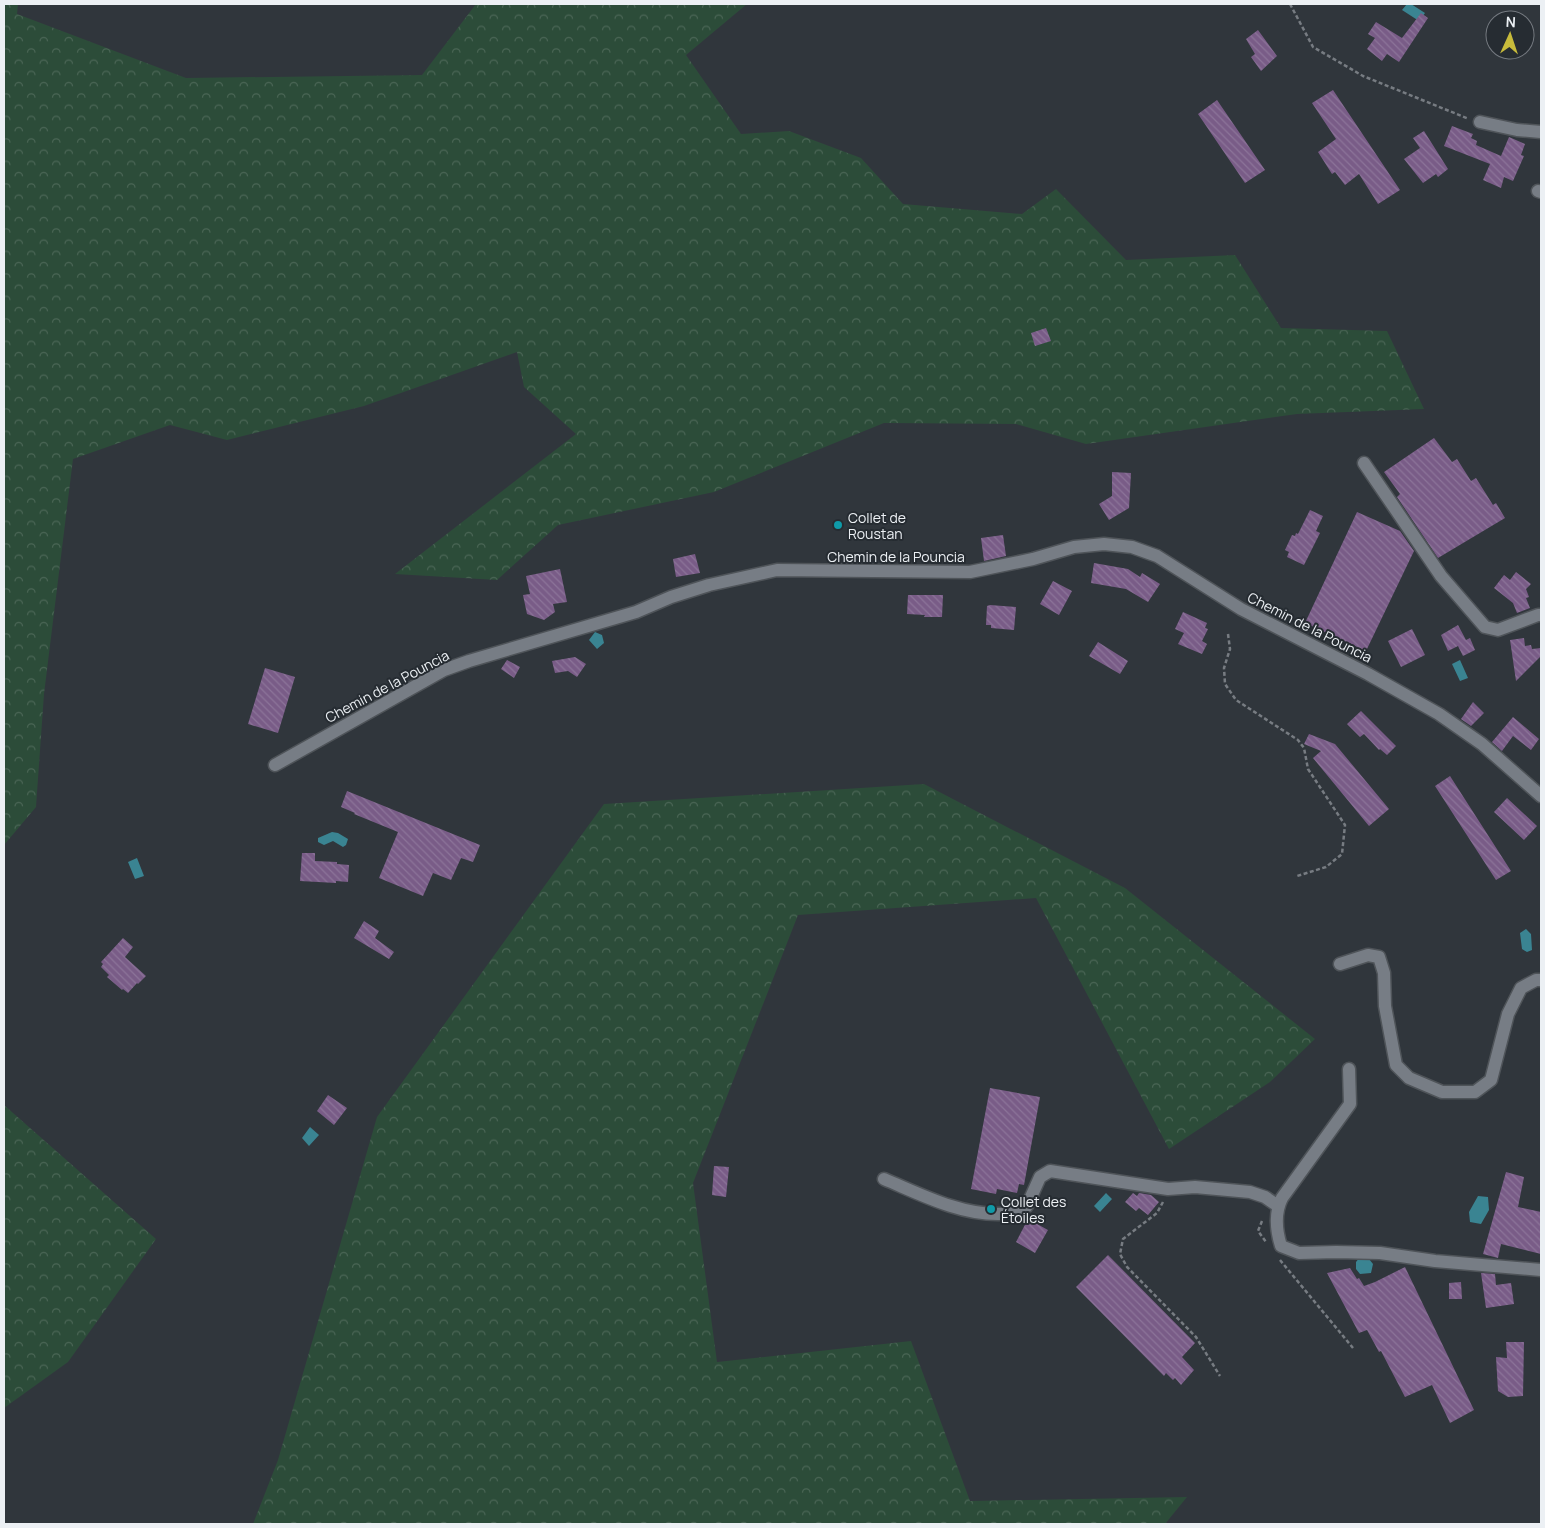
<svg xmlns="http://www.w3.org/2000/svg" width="1545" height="1528" viewBox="0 0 1545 1528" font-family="Manrope,sans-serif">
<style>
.forest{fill:url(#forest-crowns)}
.water{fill:#3a8492}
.building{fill:url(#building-back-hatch)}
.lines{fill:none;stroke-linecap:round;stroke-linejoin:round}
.minor-casing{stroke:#4f5459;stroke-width:15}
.path{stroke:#777c82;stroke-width:2.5;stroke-dasharray:4 2.5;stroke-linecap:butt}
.minor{stroke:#777d85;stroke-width:12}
.culture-dot{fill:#0f9aa8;stroke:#262c32;stroke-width:2}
.labels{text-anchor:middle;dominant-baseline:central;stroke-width:4;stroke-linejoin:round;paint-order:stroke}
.poi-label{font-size:14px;fill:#ecf0f4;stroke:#262c32;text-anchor:start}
.street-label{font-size:14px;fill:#ecf0f4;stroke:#262c32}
</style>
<defs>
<pattern id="forest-crowns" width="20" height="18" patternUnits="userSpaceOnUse" patternTransform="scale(1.25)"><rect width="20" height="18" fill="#2c4c39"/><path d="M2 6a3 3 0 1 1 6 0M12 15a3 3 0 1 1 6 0" fill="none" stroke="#4b6656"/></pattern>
<pattern id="building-back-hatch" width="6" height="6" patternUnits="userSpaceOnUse" patternTransform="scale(1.25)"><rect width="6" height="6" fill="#795c87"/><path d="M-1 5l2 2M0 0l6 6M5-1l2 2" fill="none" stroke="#8c7499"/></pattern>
</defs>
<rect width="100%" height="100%" fill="#30363c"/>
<!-- forest -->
<path class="forest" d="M 4,4 L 18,4 L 17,14 L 186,78 L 422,75 L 476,4 L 747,4 L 686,55 L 741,134 L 789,131 L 861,158 L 903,204 L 1022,214 L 1056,189 L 1126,260 L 1235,255 L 1281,328 L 1387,331 L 1424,409 L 1297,414 L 1086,444 L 1016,424 L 884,423 L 714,492 L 558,525 L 497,580 L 395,574 L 576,434 L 524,387 L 517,352 L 364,406 L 227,440 L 170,425 L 73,459 L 44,694 L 36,807 L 4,845 Z
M 924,784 L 1125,888 L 1315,1039 L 1270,1082 L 1169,1149 L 1036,898 L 798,915 L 693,1183 L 717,1362 L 911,1341 L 970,1501 L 1187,1497 L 1165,1524 L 253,1524 L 278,1460 L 377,1117 L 604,804 Z
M 4,1105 L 156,1239 L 68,1362 L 4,1408 Z"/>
<!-- water -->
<path class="water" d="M 1407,4 L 1411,4 L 1425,13 L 1419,21 L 1402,10 Z
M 595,632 L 602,635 L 604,643 L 597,649 L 589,640 Z
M 1460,660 L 1468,678 L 1460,681 L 1452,664 Z
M 332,832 L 338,833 L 348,839 L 346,845 L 343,847 L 333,841 L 324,845 L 318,842 L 318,838 Z
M 137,858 L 144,876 L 135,879 L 128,862 Z
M 1526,929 L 1531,934 L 1532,950 L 1527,952 L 1522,949 L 1520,933 Z
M 310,1127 L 319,1135 L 309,1146 L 302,1138 Z
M 1106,1193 L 1112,1199 L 1100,1212 L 1094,1206 Z
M 1478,1196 L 1488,1197 L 1489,1210 L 1481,1224 L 1470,1222 L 1469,1212 Z
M 1360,1257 L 1369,1259 L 1373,1264 L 1371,1273 L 1360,1274 L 1356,1269 L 1356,1262 Z"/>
<!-- building -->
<path class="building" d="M 1421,13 L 1428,18 L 1399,62 L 1387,54 L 1382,61 L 1367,49 L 1375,38 L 1368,34 L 1376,22 L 1402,38 Z
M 1258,30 L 1277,56 L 1261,71 L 1251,57 L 1255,54 L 1246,39 Z
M 1333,90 L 1400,190 L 1378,204 L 1359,174 L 1345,185 L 1335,172 L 1332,174 L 1318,152 L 1336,139 L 1312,103 Z
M 1217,100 L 1265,170 L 1245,183 L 1198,114 Z
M 1452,126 L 1473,134 L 1471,138 L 1477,141 L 1476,145 L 1501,156 L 1509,137 L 1525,144 L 1521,155 L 1524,156 L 1513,181 L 1504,177 L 1501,188 L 1483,180 L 1490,164 L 1444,146 Z
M 1424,131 L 1448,169 L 1438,177 L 1436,174 L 1423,183 L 1404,159 L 1420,148 L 1413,138 Z
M 1046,328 L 1051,341 L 1035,346 L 1031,333 Z
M 1434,438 L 1452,462 L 1457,459 L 1471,481 L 1476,478 L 1493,505 L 1496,503 L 1505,518 L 1438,558 L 1397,497 L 1400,494 L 1384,472 Z
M 1112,472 L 1131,473 L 1129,508 L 1109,520 L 1099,504 L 1112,496 Z
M 1310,510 L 1323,516 L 1316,531 L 1320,533 L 1304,565 L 1287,557 L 1289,552 L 1285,550 L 1292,535 L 1295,536 L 1296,533 L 1298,534 Z
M 1357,512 L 1400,531 L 1414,551 L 1366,651 L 1305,623 Z
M 1003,535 L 1006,556 L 984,561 L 981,538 Z
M 695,554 L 700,573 L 676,577 L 673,559 Z
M 1094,563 L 1128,569 L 1140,577 L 1142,573 L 1160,584 L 1148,602 L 1126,589 L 1091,583 Z
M 560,569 L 567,602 L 553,604 L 555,612 L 544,620 L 527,614 L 523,595 L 530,594 L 526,576 Z
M 1516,572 L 1531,584 L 1526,589 L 1529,597 L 1526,598 L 1530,608 L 1517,613 L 1513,603 L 1494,588 L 1504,575 L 1510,580 Z
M 1053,581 L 1072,591 L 1059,615 L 1040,604 Z
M 908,595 L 943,595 L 942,617 L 924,617 L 925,615 L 907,614 Z
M 990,605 L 1016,607 L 1014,630 L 991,628 L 991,625 L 986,625 L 987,606 Z
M 1183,612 L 1207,623 L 1205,628 L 1208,629 L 1202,641 L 1207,644 L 1202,654 L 1178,644 L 1184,633 L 1175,629 Z
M 1458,625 L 1466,640 L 1470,638 L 1475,650 L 1463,656 L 1458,646 L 1448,651 L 1441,635 Z
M 1412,629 L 1425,655 L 1401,667 L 1388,641 Z
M 1524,638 L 1525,646 L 1531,645 L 1532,649 L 1541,648 L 1541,656 L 1516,681 L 1510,640 Z
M 1098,642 L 1128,661 L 1120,674 L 1089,656 Z
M 575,657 L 586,664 L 577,677 L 568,671 L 555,673 L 552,661 Z
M 507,660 L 520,667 L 514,678 L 501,669 Z
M 265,668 L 295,677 L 278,733 L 248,724 Z
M 1473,702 L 1484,713 L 1471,726 L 1461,719 Z
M 1361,711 L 1396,746 L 1387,755 L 1380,749 L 1379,750 L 1364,734 L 1360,737 L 1347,724 Z
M 1513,717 L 1539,739 L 1531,750 L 1513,736 L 1502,751 L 1492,742 Z
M 1309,734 L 1335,744 L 1389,809 L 1369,826 L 1313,758 L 1321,751 L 1304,744 Z
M 1450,776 L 1511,871 L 1496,880 L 1435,786 Z
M 347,791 L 480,845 L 473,862 L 461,858 L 451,880 L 433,873 L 423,896 L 379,878 L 398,832 L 354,814 L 355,813 L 341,807 Z
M 1507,798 L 1537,826 L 1524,840 L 1494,812 Z
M 302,853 L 315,853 L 315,861 L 337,862 L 337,864 L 349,865 L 348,882 L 336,881 L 336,883 L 300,881 Z
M 364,921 L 379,931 L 375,938 L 394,952 L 389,959 L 354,938 Z
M 123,938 L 133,947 L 125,957 L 146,976 L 138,984 L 137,983 L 128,993 L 123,989 L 122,990 L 107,977 L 109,975 L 101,967 L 103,964 L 101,962 Z
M 990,1088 L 1040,1097 L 1024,1185 L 1019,1184 L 1017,1193 L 997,1189 L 996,1194 L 971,1189 Z
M 328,1095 L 347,1108 L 334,1125 L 317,1111 Z
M 714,1166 L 729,1167 L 726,1197 L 712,1195 Z
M 1506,1172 L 1524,1177 L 1518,1207 L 1541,1212 L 1541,1254 L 1501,1244 L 1498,1258 L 1483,1254 Z
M 1133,1193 L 1137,1196 L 1139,1193 L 1151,1195 L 1159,1202 L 1148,1215 L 1139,1208 L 1136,1211 L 1125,1202 Z
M 1028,1219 L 1048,1230 L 1035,1253 L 1016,1242 Z
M 1108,1255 L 1195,1343 L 1182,1357 L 1194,1370 L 1181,1385 L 1175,1378 L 1173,1380 L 1166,1373 L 1164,1376 L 1076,1287 Z
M 1405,1267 L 1474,1410 L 1450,1423 L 1432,1385 L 1405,1397 L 1381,1351 L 1379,1352 L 1367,1330 L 1359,1333 L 1327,1273 L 1350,1268 L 1357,1279 L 1359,1278 L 1364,1286 L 1375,1282 Z
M 1481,1273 L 1495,1274 L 1496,1285 L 1511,1283 L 1514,1304 L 1486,1308 Z
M 1461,1282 L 1462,1299 L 1449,1299 L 1449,1283 Z
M 1506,1342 L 1524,1342 L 1523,1396 L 1508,1397 L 1498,1391 L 1496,1357 L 1507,1358 Z"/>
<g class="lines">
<!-- minor casing -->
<g class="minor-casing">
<path id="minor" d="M 1480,122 L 1517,130 L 1541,132
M 1538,191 L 1541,192
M 1364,463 L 1441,576 L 1485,627 L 1498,630 L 1538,615 L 1541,615
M 275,765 L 444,670 L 469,661 L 636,612 L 671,597 L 709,585 L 777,570 L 970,572 L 1033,559 L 1074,547 L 1104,544 L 1132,547 L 1157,556 L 1241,609 L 1368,674 L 1439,714 L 1482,744 L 1541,796
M 1340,964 L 1368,955 L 1379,957 L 1384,973 L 1385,1006 L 1396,1065 L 1409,1078 L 1442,1092 L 1475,1092 L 1491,1080 L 1508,1014 L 1521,988 L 1536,980 L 1541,980
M 1349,1069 L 1350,1104 L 1282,1198 C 1274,1214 1276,1230 1281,1246 L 1299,1253 L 1336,1252 L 1380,1253 L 1435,1261 L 1541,1270
M 884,1179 C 920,1194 960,1215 1000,1214 C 1009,1214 1018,1209 1027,1206 L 1040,1177 L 1050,1171 L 1168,1189 L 1195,1187 L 1250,1192 L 1265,1197 L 1278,1206"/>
</g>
<!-- path -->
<path class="path" d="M 1290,4 L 1313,47 L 1363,76 L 1469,119
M 1228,634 L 1230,649 L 1224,668 L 1225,684 L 1236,700 L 1298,740 L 1304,748 L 1308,769 L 1345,825 L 1342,854 L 1326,867 L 1297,876
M 1163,1202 L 1157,1213 L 1123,1239 L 1120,1254 L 1127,1267 L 1196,1337 L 1220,1376
M 1262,1221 L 1258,1231 L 1266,1242
M 1280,1260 L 1353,1348"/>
<!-- minor -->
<use href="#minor" class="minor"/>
</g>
<!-- markers -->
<g class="culture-dot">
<circle cx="838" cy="525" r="5"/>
<circle cx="991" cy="1209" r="5"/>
</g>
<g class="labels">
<!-- poi labels -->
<g class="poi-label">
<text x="848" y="517">Collet de<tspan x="848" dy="16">Roustan</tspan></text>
<text x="1001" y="1201">Collet des<tspan x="1001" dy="16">Étoiles</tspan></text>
</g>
<!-- street labels -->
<g class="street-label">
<text x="896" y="556">Chemin de la Pouncia</text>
<text transform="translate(1310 627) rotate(27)">Chemin de la Pouncia</text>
<text transform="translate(387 686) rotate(-28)">Chemin de la Pouncia</text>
</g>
</g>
<!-- border -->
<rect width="1545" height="1528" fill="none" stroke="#ecf0f4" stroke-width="10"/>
<!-- north arrow -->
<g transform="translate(1510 35) rotate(3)"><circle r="24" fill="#262c32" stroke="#757a80"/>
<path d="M0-4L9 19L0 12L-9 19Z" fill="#c8bb3b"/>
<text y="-8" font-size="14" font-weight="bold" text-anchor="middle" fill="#ecf0f4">N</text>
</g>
</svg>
